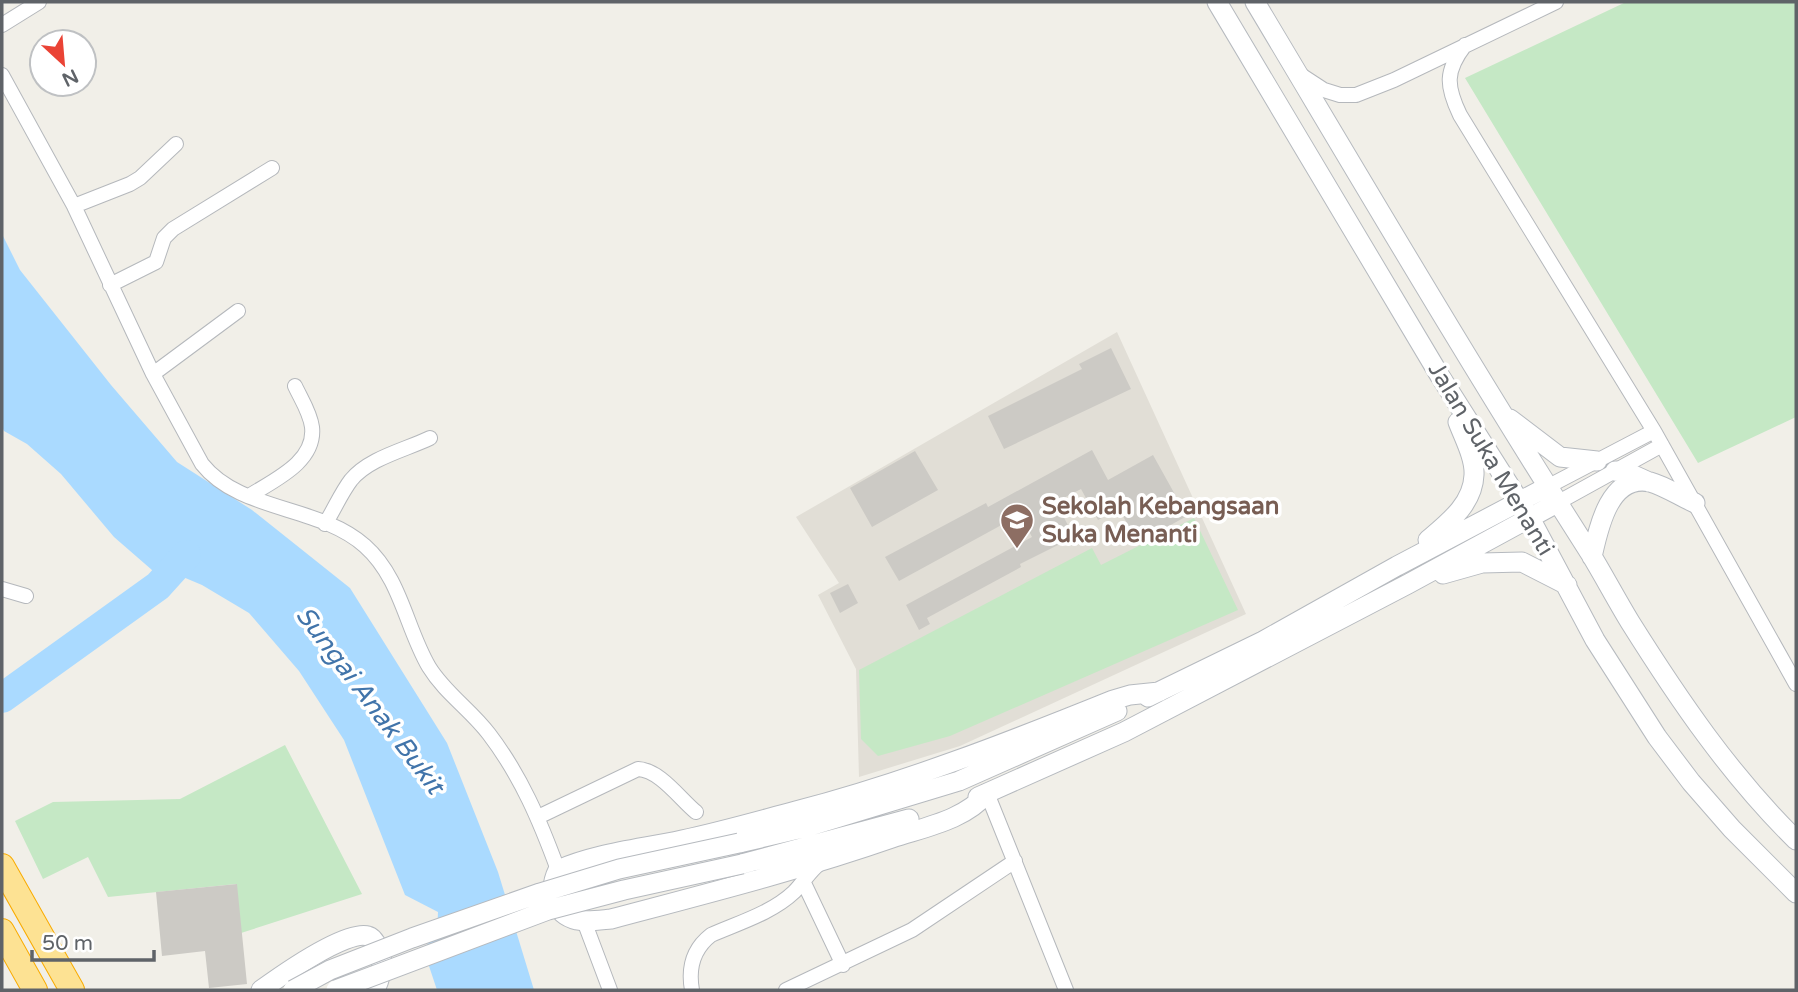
<svg xmlns="http://www.w3.org/2000/svg" width="1798" height="992" viewBox="0 0 1798 992" font-family="'Varela Round',sans-serif">
<style>
.education{fill:#e1ded6}
.green{fill:#c5e8c5}
.water{fill:#aadaff}
.lines{fill:none;stroke-linecap:round;stroke-linejoin:round}
.river{stroke:#aadaff;stroke-width:30}
.building{fill:#cccac5}
.street-casing{stroke:#b5b8bc;stroke-width:16}
.secondary-casing{stroke:#b6babf;stroke-width:21}
.highway-casing{stroke:#f9ab00;stroke-width:26}
.street{stroke:#fff;stroke-width:14}
.secondary{stroke:#fff;stroke-width:19}
.highway{stroke:#fde293;stroke-width:24}
.secondary-bridge-casing{stroke:#b6babf;stroke-width:21;stroke-linecap:butt}
.secondary-bridge{stroke:#fff;stroke-width:19}
.labels{text-anchor:middle;dominant-baseline:central;stroke-width:7;stroke-linejoin:round;paint-order:stroke}
.street-label{font-size:24px;fill:#5f6368;stroke:#fff}
.education-label{font-size:24px;font-weight:bold;fill:#785e54;stroke:#fff;text-anchor:start}
.water-label{font-size:26px;font-style:italic;fill:#4174aa;stroke:#fff}
</style>
<rect width="100%" height="100%" fill="#f1efe8"/>
<!-- education -->
<path class="education" d="M 1117,332 L 1246,614 L 960,746 L 859,777 L 856,669 L 818,595 L 839,583 L 796,517 Z"/>
<!-- green -->
<path class="green" d="M 1626,2 L 1796,2 L 1796,417 L 1698,463 L 1465,78 Z
M 1194,518 L 1238,610 L 950,736 L 878,756 L 861,739 L 859,670 L 1092,548 L 1101,565 Z
M 285,745 L 362,894 L 241,933 L 236,884 L 108,897 L 88,857 L 43,879 L 15,821 L 53,802 L 180,799 Z"/>
<!-- water -->
<path class="water" d="M 2,234 L 20,270 L 111,385 L 177,462 L 252,510 L 350,588 L 447,743 L 498,872 L 534,990 L 437,990 L 423,948 L 437,936 L 438,912 L 405,895 L 344,740 L 299,671 L 249,613 L 202,585 L 183,577 L 158,586 L 152,570 L 114,537 L 61,474 L 27,444 L 4,431 L 2,427 Z"/>
<g class="lines">
<!-- river -->
<path class="river" d="M 2,698 L 158,586 L 186,555"/>
</g>
<!-- building -->
<path class="building" d="M 1111,348 L 1131,389 L 1004,449 L 988,416 L 1082,369 L 1079,364 Z
M 1092,450 L 1108,480 L 1153,455 L 1187,516 L 1138,543 L 1119,509 L 1098,520 L 1081,489 L 1056,502 L 1074,537 L 1020,564 L 1021,567 L 927,618 L 930,624 L 919,630 L 906,605 L 1032,537 L 1020,515 L 899,581 L 885,557 L 986,503 L 988,507 Z
M 915,451 L 938,490 L 872,527 L 850,488 Z
M 848,584 L 858,603 L 840,613 L 830,593 Z
M 237,884 L 247,984 L 209,988 L 205,951 L 162,956 L 156,892 Z"/>
<g class="lines">
<!-- street casing -->
<g class="street-casing">
<path id="street" d="M 2,25 L 39,2
M 1465,45 C 1445,71 1446,86 1460,115 L 1654,431 L 1796,684
M 2,75 L 74,206 L 153,374 L 202,464 C 240,512 319,505 365,546 C 401,578 406,628 429,667 C 445,693 471,710 489,734 C 521,776 540,821 558,870
M 1301,75 L 1324,90 L 1340,95 L 1356,95 L 1394,80 L 1556,2
M 74,206 L 130,184 L 140,178 L 176,144
M 110,285 L 156,262 L 164,238 L 173,229 L 272,168
M 153,374 L 238,311
M 1547,487 L 1654,431
M 249,496 C 274,480 316,462 312,427 C 310,412 301,399 295,386
M 1557,503 L 1662,445
M 325,524 C 334,510 341,493 351,480 C 369,458 405,450 430,438
M 2,589 L 26,596
M 987,793 L 1066,990
M 538,817 L 638,769 C 660,770 680,799 696,812
M 803,881 L 843,965
M 584,921 L 610,990
M 692,990 C 688,968 693,949 711,935 C 738,923 772,913 794,892 C 803,883 809,872 819,864
M 786,990 L 912,930 L 1015,861"/>
</g>
<!-- secondary casing -->
<g class="secondary-casing">
<path id="secondary" d="M 1217,2 L 1440,376 L 1530,518 L 1595,640 L 1657,737 L 1691,782 L 1732,829 L 1796,893
M 1255,2 C 1365,186 1474,372 1590,553 C 1604,576 1616,599 1630,622 C 1679,700 1730,775 1796,840
M 1510,419 L 1560,457 L 1597,461
M 1615,471 L 1629,473 L 1649,482
M 1428,540 C 1448,523 1473,504 1474,475 C 1475,458 1464,438 1458,422
M 1592,557 C 1598,530 1609,473 1650,482 C 1665,486 1681,497 1695,503
M 1443,574 L 1482,563 L 1522,562 L 1567,585
M 1148,697 L 1263,641 L 1397,566 L 1547,487
M 987,793 C 965,820 925,827 892,838 C 800,870 705,894 611,919 C 600,920 587,922 577,920 C 553,914 548,890 558,870 C 596,853 641,849 682,840 C 720,832 758,821 796,811 C 904,783 1009,742 1113,700 L 1130,695 L 1159,692
M 978,797 L 1124,732 L 1408,584 L 1557,503
M 739,843 L 807,827 L 959,781 L 1117,711
M 742,864 L 909,819
M 261,990 C 279,977 347,929 368,936 C 373,937 376,943 378,948 C 385,961 381,977 375,990"/>
</g>
<!-- highway casing -->
<g class="highway-casing">
<path id="highway" d="M 2,866 L 72,990
M 2,931 L 35,990"/>
</g>
<!-- street -->
<use href="#street" class="street"/>
<!-- secondary -->
<use href="#secondary" class="secondary"/>
<!-- highway -->
<use href="#highway" class="highway"/>
<!-- secondary-bridge casing -->
<g class="secondary-bridge-casing">
<path id="secondary-bridge" d="M 293,990 L 330,970 L 412,938 L 540,893 L 619,869 L 739,843
M 336,990 L 548,910 L 624,890 L 742,864"/>
</g>
<!-- secondary-bridge -->
<use href="#secondary-bridge" class="secondary-bridge"/>
</g>
<!-- icons -->
<defs>
<g id="school-pin" transform="scale(1.75)"><path d="M0 17L-7.5 6A9.5 9.5 0 1 1 7.5 6Z" fill="#8d6e63" stroke="#fff"/><path d="M0-5L7-2L0 1L-7-2ZM-4 1L0 2.5L4 1V4Q0 6-4 4Z" fill="#fff"/></g>
</defs>
<g fill-rule="evenodd">
<use href="#school-pin" x="1017" y="520"/>
</g>
<g class="labels">
<!-- street labels -->
<g class="street-label">
<text transform="translate(1491 459) rotate(59)">Jalan Suka Menanti</text>
</g>
<!-- education labels -->
<g class="education-label">
<text x="1042" y="506">Sekolah Kebangsaan<tspan x="1042" dy="28">Suka Menanti</tspan></text>
</g>
<!-- water labels -->
<g class="water-label">
<text transform="translate(370 700) rotate(53)">Sungai Anak Bukit</text>
</g>
</g>
<!-- border -->
<rect width="1798" height="992" fill="none" stroke="#5f6368" stroke-width="7"/>
<!-- north arrow -->
<g transform="translate(63 63) rotate(154)"><circle r="33" fill="#ffffff" stroke="#bfc1c3" stroke-width="2"/>
<path d="M0-5L12 26L0 18L-12 26Z" fill="#ea4335"/>
<text y="-10" font-size="19" font-weight="bold" text-anchor="middle" fill="#5f6368">N</text>
</g>
<!-- scale -->
<path d="M32 950v10h122v-10" fill="none" stroke="#5f6368" stroke-width="3.5"/>
<text x="42" y="950" font-size="21" fill="#5f6368" stroke="#ffffff" stroke-width="5" paint-order="stroke">50 m</text>
</svg>
